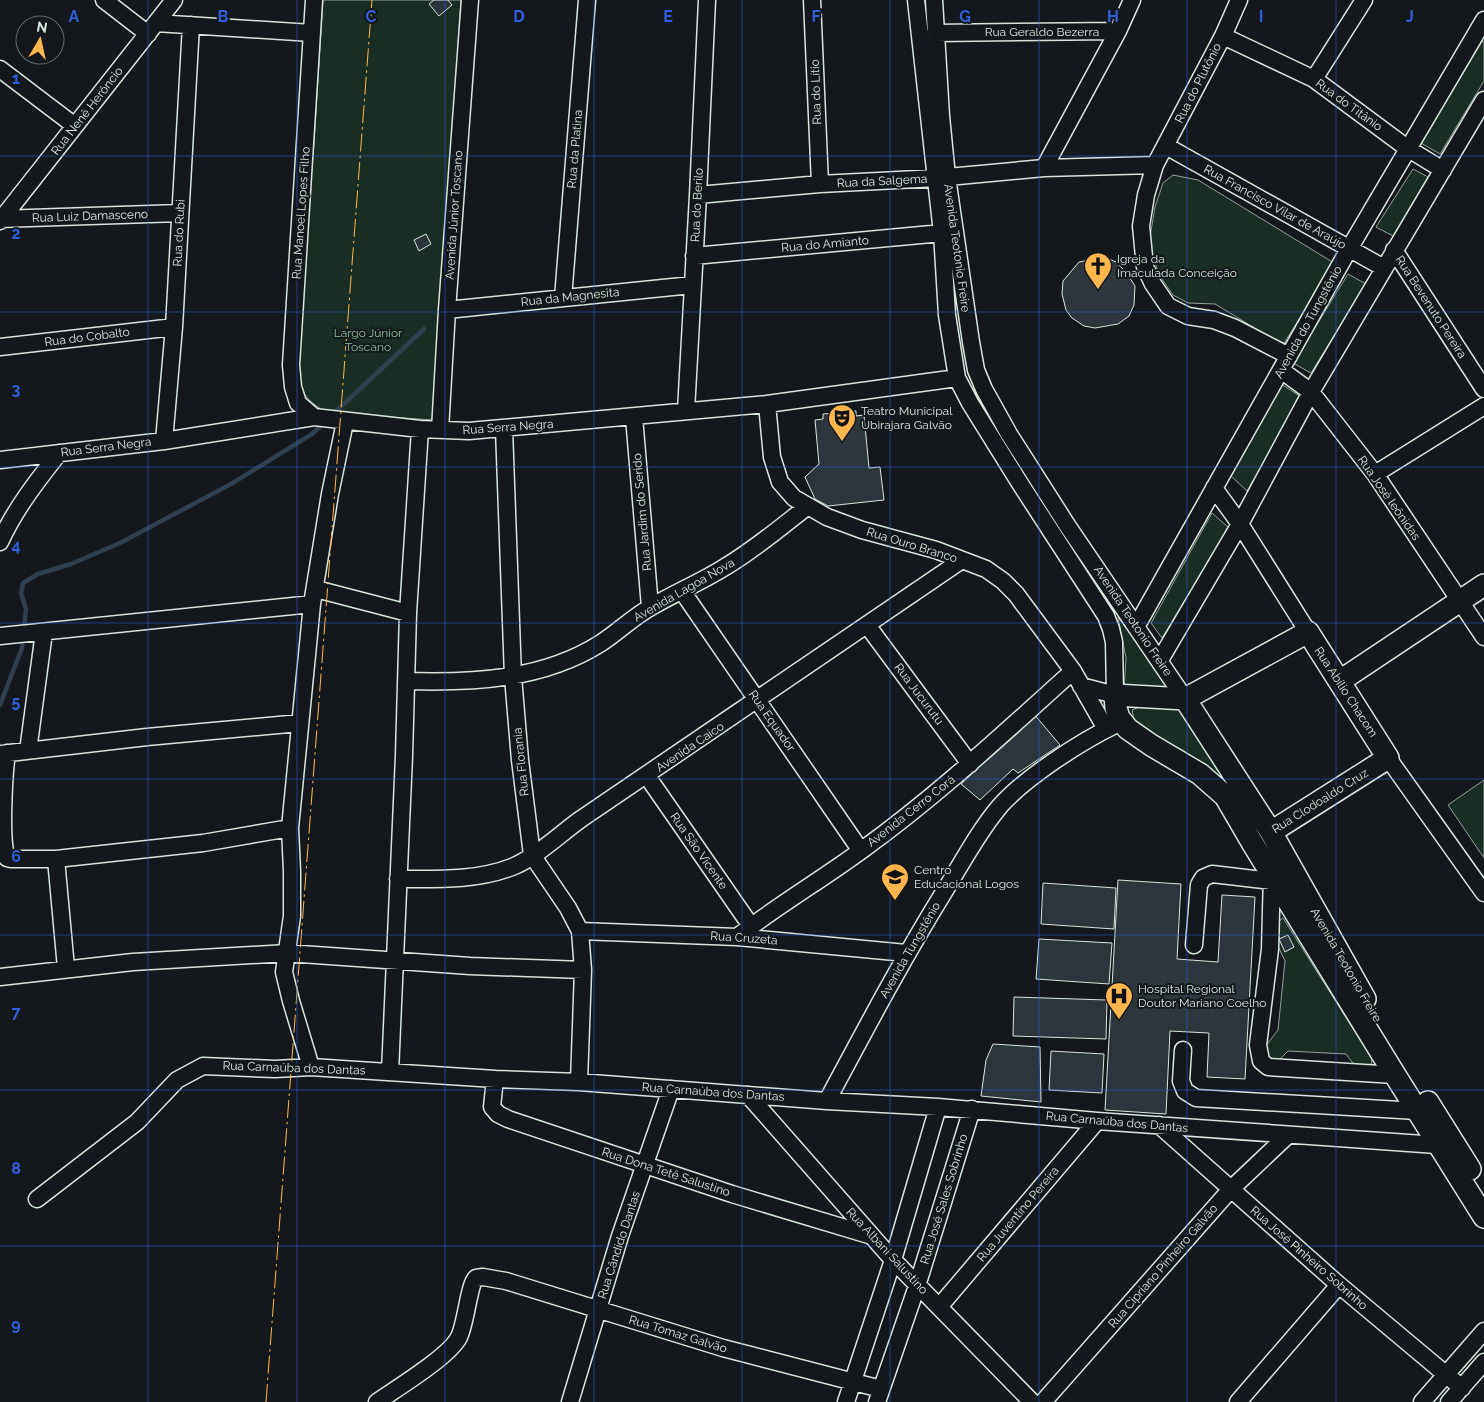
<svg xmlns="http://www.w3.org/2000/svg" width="1484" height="1402" viewBox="0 0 1484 1402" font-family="Raleway,sans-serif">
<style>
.green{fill:#1a2d24;stroke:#939e99}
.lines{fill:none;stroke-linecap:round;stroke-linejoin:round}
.stream{stroke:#2f3f4d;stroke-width:4.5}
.building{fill:#2c363c;stroke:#d8e6dc}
.minor-casing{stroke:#d8e6dc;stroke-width:19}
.major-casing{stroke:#d8e6dc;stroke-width:24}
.minor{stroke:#14181c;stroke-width:16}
.major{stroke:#14181c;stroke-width:21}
.power{stroke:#ffb74d;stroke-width:1;stroke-dasharray:18 4 2.5 4;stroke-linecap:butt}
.grid{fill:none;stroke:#305dd8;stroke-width:1;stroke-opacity:0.55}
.labels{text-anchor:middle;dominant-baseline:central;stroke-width:4;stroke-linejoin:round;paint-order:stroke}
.street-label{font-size:12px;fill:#d8e6dc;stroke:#14181c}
.poi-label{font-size:12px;fill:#d8e6dc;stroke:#14181c;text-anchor:start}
.park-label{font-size:12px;fill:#8ac095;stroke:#14181c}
.grid-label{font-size:16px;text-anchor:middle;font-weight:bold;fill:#305dd8;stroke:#14181c;stroke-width:4;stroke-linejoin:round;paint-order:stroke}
</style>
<rect width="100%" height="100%" fill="#14181c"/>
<!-- green -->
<path class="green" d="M 323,0 L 461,0 L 433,420 L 329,413 C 299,399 298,384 297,353 L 314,143 Z
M 1482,41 L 1484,42 L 1484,81 L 1440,154 L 1421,143 Z
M 1413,169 L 1428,177 L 1393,236 L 1376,227 Z
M 1173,175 L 1198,180 L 1334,263 L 1283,345 L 1215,304 L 1188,303 L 1173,295 L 1159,275 L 1149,243 L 1155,207 L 1163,183 Z
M 1348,274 L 1366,284 L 1311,373 L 1293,363 Z
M 1281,384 L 1301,397 L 1247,491 L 1231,476 Z
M 1212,513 L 1229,528 L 1162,638 L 1151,623 Z
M 1118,617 L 1172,692 L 1124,691 L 1126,658 Z
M 1147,704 L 1177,708 L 1186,715 L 1229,789 L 1134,720 L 1132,710 Z
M 1484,780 L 1484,858 L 1448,805 Z
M 1283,918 L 1371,1057 L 1372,1063 L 1368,1066 C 1354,1067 1354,1065 1346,1054 L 1288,1051 L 1278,1061 L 1267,1060 L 1265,1047 L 1278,1030 L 1285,961 L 1274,938 L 1279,921 Z"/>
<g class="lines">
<!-- stream -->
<path class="stream" d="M 332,415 L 424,329
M 0,705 L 22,648 L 26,609 L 21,593 L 23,583 L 38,574 L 71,564 L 120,543 L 231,484 L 312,434 L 325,422"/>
</g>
<!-- building -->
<path class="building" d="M 434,0 L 448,0 L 452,5 L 439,16 L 429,4 Z
M 426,234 L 431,244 L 419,251 L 414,240 Z
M 1104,257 L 1116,262 L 1126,272 L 1135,286 L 1134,305 L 1129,316 L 1118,324 L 1095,328 L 1084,326 L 1072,318 L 1066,310 L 1062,294 L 1063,281 L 1079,262 Z
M 856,411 L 856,416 L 864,415 L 869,468 L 880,467 L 884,500 L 828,506 L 815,499 L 805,477 L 819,464 L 815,420 L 823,419 L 823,414 Z
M 1034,714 L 1060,745 L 1018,773 L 1013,769 L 980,800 L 961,784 Z
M 1118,880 L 1181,884 L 1177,959 L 1218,962 L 1222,895 L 1255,897 L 1245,1079 L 1207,1077 L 1209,1033 L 1170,1031 L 1166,1114 L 1105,1110 Z
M 1043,883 L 1116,888 L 1114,929 L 1041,924 Z
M 1288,935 L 1294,947 L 1285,952 L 1279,939 Z
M 1039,939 L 1112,943 L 1109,984 L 1036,979 Z
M 1014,997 L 1107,1000 L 1106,1039 L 1013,1036 Z
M 993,1044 L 1040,1047 L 1041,1102 L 981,1096 L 986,1060 Z
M 1051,1051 L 1104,1054 L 1102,1093 L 1049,1090 Z"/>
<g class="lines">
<!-- minor casing -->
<g class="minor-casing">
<path id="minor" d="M 104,0 L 148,34
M 812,0 L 820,184
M 916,0 L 942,233 L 947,315 L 957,378 L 970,403 L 1021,485 L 1106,616 L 1111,629 L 1114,642 L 1115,695 L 1081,686
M 934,0 L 941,116 L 947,177 L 971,342 L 976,370 L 984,389 L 1009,434 L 1067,525 L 1185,699
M 1239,0 L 1223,36 L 1155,165 L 1146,195 L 1141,226 L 1145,267 L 1153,284 L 1168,306 L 1188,316 L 1214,320 L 1235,328 L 1289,356
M 156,23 L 312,33
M 935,33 L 1118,31
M 1223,36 L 1314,79 L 1407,148 L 1443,170
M 0,69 L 75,126
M 1314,79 L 1364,0
M 1166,146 L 1384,268
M 1044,168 L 1118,31 L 1132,0
M 698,195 L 820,184 L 937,178 L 1044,168 L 1155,165
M 0,219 L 180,213
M 0,221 L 174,0
M 1394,250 L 1484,389
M 694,256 L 953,232
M 563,298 L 587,0
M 447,310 L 692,285
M 0,347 L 174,327
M 1281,370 L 1311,392 L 1375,474 L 1484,637
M 767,404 L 772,457 L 780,482 L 794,498 L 827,517 L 862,530 L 936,550 L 986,569 L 1003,581 L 1016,594 L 1073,671 L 1106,729
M 686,411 L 698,195 L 707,0
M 314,417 L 298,403 L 293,387 L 291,365 L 314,0
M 634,417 L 650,607
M 504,429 L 513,677 L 520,760 L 532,855 L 568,908 L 580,931 L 583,970 L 579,1082
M 440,430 L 447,310 L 470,0
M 164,441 L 174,327 L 191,25
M 0,460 L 164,441 L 314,417 L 420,429 L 469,431 L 767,404 L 957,378
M 1375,474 L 1484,406
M 1214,488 L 1240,524 L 1308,632
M 0,542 C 15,509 37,481 59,453
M 316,589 L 408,613
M 682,591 L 861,851
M 867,625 L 970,764
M 1136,627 L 1349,249 L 1484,20
M 0,636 L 312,604
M 1160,660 L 1240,524 L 1311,392 L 1484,100
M 406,681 C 473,683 543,680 601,643 C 618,632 633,617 651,607 C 675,593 701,582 725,567 C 754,550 781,527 808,506
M 28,751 L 44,632
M 7,753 C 4,774 0,841 7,858 L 11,859 L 56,859 L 203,843 L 290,828
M 0,754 L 147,737 L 300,723
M 1388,758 L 1484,893
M 647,776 L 751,926
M 56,859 L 66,968
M 1272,874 L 1270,949 L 1258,1045 L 1261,1061 L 1268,1067 L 1395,1075
M 398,879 C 436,879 476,881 512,867 C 535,858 560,834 581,819 L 962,560
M 580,931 L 737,937 L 906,953
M 737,937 C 777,906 821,880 862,850 C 937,796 1004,733 1073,671
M 1194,945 L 1199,885 L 1203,878 L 1212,874 L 1272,881
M 0,977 L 133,962 L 287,953 L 470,966 L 583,970
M 1183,1050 L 1181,1081 L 1185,1091 L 1196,1098 L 1417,1111
M 311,1067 L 291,1001 L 284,972 L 292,916 L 292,871 L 290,828 L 312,604 L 330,494 L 345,422
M 390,1072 L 404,756 L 408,613 L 420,429
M 495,1079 L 492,1107 L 498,1114 L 508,1119 L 732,1194 L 872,1236
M 748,1095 L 893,1260 L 1032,1402
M 827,1101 C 865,1030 902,960 944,892 C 962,863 978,832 1000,806 C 1026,777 1080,742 1115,725
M 1159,1125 L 1339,1285 L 1462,1388
M 37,1199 L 137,1122 L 177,1080 L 203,1066 L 275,1069 L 311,1067 L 495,1079 L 579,1082 L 827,1101 L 938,1107 L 1097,1121 L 1437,1145
M 939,1307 L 1097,1121
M 377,1402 C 397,1388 450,1356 459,1337 C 466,1323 469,1284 476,1278 L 483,1277 L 506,1281 L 723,1348 L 881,1389
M 570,1402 L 620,1236 L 671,1089
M 846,1402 L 893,1260 L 938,1107
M 877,1402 L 917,1286 L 972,1109
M 1043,1402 L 1231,1189 L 1288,1135
M 1238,1402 L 1339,1285
M 1422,1402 L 1484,1331
M 1449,1402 L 1484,1362"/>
</g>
<!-- major casing -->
<g class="major-casing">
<path id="major" d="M 1340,681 L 1484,585
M 1185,699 L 1271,832 L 1365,999
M 1271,832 L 1388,758 L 1308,632 L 1185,699 L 1115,695 L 1116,708 L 1119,718 L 1128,729 L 1151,745 L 1200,774 L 1225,796 L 1253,844 L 1395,1075 L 1484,1217
M 1428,1102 L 1470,1169"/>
</g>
<!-- minor -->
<use href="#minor" class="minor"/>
<!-- major -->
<use href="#major" class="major"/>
<!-- power -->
<path class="power" d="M 266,1402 L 372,0"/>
</g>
<!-- grid -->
<path class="grid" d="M 148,0 L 148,1402M 297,0 L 297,1402M 445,0 L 445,1402M 594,0 L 594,1402M 742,0 L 742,1402M 890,0 L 890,1402M 1039,0 L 1039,1402M 1187,0 L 1187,1402M 1336,0 L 1336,1402M 0,156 L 1484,156M 0,312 L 1484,312M 0,467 L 1484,467M 0,623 L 1484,623M 0,779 L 1484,779M 0,935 L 1484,935M 0,1090 L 1484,1090M 0,1246 L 1484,1246"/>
<!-- icons -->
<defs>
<g id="church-pin" transform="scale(1.4375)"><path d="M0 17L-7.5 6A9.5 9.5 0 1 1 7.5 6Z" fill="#ffb74d" stroke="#14181c"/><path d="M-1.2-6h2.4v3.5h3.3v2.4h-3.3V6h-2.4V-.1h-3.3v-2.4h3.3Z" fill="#111"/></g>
<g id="theatre-pin" transform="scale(1.4375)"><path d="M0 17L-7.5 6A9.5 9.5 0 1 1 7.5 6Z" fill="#ffb74d" stroke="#14181c"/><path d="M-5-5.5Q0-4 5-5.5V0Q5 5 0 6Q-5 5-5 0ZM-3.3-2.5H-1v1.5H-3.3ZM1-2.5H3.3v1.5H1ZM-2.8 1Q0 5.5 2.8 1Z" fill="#111"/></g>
<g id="school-pin" transform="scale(1.4375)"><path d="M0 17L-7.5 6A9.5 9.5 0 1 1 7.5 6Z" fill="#ffb74d" stroke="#14181c"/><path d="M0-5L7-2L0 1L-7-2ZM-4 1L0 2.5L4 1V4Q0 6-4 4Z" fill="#111"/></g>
<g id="hospital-pin" transform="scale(1.4375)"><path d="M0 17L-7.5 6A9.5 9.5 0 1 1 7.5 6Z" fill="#ffb74d" stroke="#14181c"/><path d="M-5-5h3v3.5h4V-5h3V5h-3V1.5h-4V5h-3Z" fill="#111"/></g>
</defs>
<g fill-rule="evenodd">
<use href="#church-pin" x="1098" y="266"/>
<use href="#theatre-pin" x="842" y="418"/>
<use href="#school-pin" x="895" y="877"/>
<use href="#hospital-pin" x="1119" y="996"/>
</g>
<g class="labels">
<!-- street labels -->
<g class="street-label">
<text x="1042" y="32">Rua Geraldo Bezerra</text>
<text transform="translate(1198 83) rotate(-63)">Rua do Plutônio</text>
<text transform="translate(816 92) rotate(-92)">Rua do Lítio</text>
<text transform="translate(1349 105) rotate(36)">Rua do Titânio</text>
<text transform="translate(87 111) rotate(-52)">Rua Nenê Herôncio</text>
<text transform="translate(575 149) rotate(-85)">Rua da Platina</text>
<text transform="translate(882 181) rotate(-3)">Rua da Salgema</text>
<text transform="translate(697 205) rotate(-87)">Rua do Berilo</text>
<text transform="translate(1275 207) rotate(29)">Rua Francisco Vilar de Araújo</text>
<text transform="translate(301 213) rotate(-86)">Rua Manoel Lopes Filho</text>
<text transform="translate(454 215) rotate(-86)">Avenida Júnior Toscano</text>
<text transform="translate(90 216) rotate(-2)">Rua Luiz Damasceno</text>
<text transform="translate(179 233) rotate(-87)">Rua do Rubi</text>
<text transform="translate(825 244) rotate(-5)">Rua do Amianto</text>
<text transform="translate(957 248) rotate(82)">Avenida Teotonio Freire</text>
<text transform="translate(570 297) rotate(-6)">Rua da Magnesita</text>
<text transform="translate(1431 307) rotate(57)">Rua Bevenuto Pereira</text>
<text transform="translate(1308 322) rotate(-61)">Avenida do Tungstênio</text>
<text transform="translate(87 337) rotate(-7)">Rua do Cobalto</text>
<text transform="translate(508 427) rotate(-4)">Rua Serra Negra</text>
<text transform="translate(106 447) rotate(-7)">Rua Serra Negra</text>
<text transform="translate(1389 498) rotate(55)">Rua José leônidas</text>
<text transform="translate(642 512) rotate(-95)">Rua Jardim do Serido</text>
<text transform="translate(912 545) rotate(17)">Rua Ouro Branco</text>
<text transform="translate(684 590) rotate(-30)">Avenida Lagoa Nova</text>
<text transform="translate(1133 621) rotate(56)">Avenida Teotonio Freire</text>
<text transform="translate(1346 692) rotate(57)">Rua Abílio Chacom</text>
<text transform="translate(919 694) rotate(53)">Rua Jucurutu</text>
<text transform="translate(772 721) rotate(55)">Rua Equador</text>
<text transform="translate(690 747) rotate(-34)">Avenida Caico</text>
<text transform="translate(521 762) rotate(-96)">Rua Florania</text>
<text transform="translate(1320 801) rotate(-32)">Rua Clodoaldo Cruz</text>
<text transform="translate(911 811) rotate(-38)">Avenida Cerro Corá</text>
<text transform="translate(699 851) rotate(55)">Rua São Vicente</text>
<text transform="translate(744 938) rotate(4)">Rua Cruzeta</text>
<text transform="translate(910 950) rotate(-60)">Avenida Tungstênio</text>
<text transform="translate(1346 965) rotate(60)">Avenida Teotonio Freire</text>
<text transform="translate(294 1068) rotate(2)">Rua Carnaúba dos Dantas</text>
<text transform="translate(713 1092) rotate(4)">Rua Carnaúba dos Dantas</text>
<text transform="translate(1117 1122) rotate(5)">Rua Carnaúba dos Dantas</text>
<text transform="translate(666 1172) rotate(18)">Rua Dona Tetê Salustino</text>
<text transform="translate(944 1199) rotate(-73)">Rua José Sales Sobrinho</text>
<text transform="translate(1018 1214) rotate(-50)">Rua Juventino Pereira</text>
<text transform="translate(619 1245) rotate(-72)">Rua Cândido Dantas</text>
<text transform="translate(887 1251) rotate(47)">Rua Albani Salustino</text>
<text transform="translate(1309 1258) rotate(41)">Rua José Pinheiro Sobrinho</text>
<text transform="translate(1163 1266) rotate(-49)">Rua Cipriano Pinheiro Galvão</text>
<text transform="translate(678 1334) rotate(17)">Rua Tomaz Galvão</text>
</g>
<!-- poi labels -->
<g class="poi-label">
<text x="1117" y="259">Igreja da<tspan x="1117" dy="14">Imaculada Conceição</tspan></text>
<text x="861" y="411">Teatro Municipal<tspan x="861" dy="14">Ubirajara Galvão</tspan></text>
<text x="914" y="870">Centro<tspan x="914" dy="14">Educacional Logos</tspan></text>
<text x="1138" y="989">Hospital Regional<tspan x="1138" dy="14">Doutor Mariano Coelho</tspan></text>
</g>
<!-- park labels -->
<g class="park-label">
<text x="368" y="333">Largo Júnior<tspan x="368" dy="14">Toscano</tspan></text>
</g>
</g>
<g class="grid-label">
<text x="74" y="22">A</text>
<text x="223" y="22">B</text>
<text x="371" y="22">C</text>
<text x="519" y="22">D</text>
<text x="668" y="22">E</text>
<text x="816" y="22">F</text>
<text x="965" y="22">G</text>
<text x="1113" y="22">H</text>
<text x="1261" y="22">I</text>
<text x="1410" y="22">J</text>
<text x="16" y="84">1</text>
<text x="16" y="239">2</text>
<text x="16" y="395">3</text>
<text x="16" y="551">4</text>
<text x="16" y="707">5</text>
<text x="16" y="862">6</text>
<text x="16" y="1018">7</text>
<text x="16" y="1174">8</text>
<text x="16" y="1330">9</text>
</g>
<!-- north arrow -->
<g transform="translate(40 40) rotate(9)"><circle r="24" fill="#14181c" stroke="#626a69"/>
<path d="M0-4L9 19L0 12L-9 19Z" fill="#ffb74d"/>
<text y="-8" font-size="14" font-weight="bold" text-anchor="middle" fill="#d8e6dc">N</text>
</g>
</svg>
